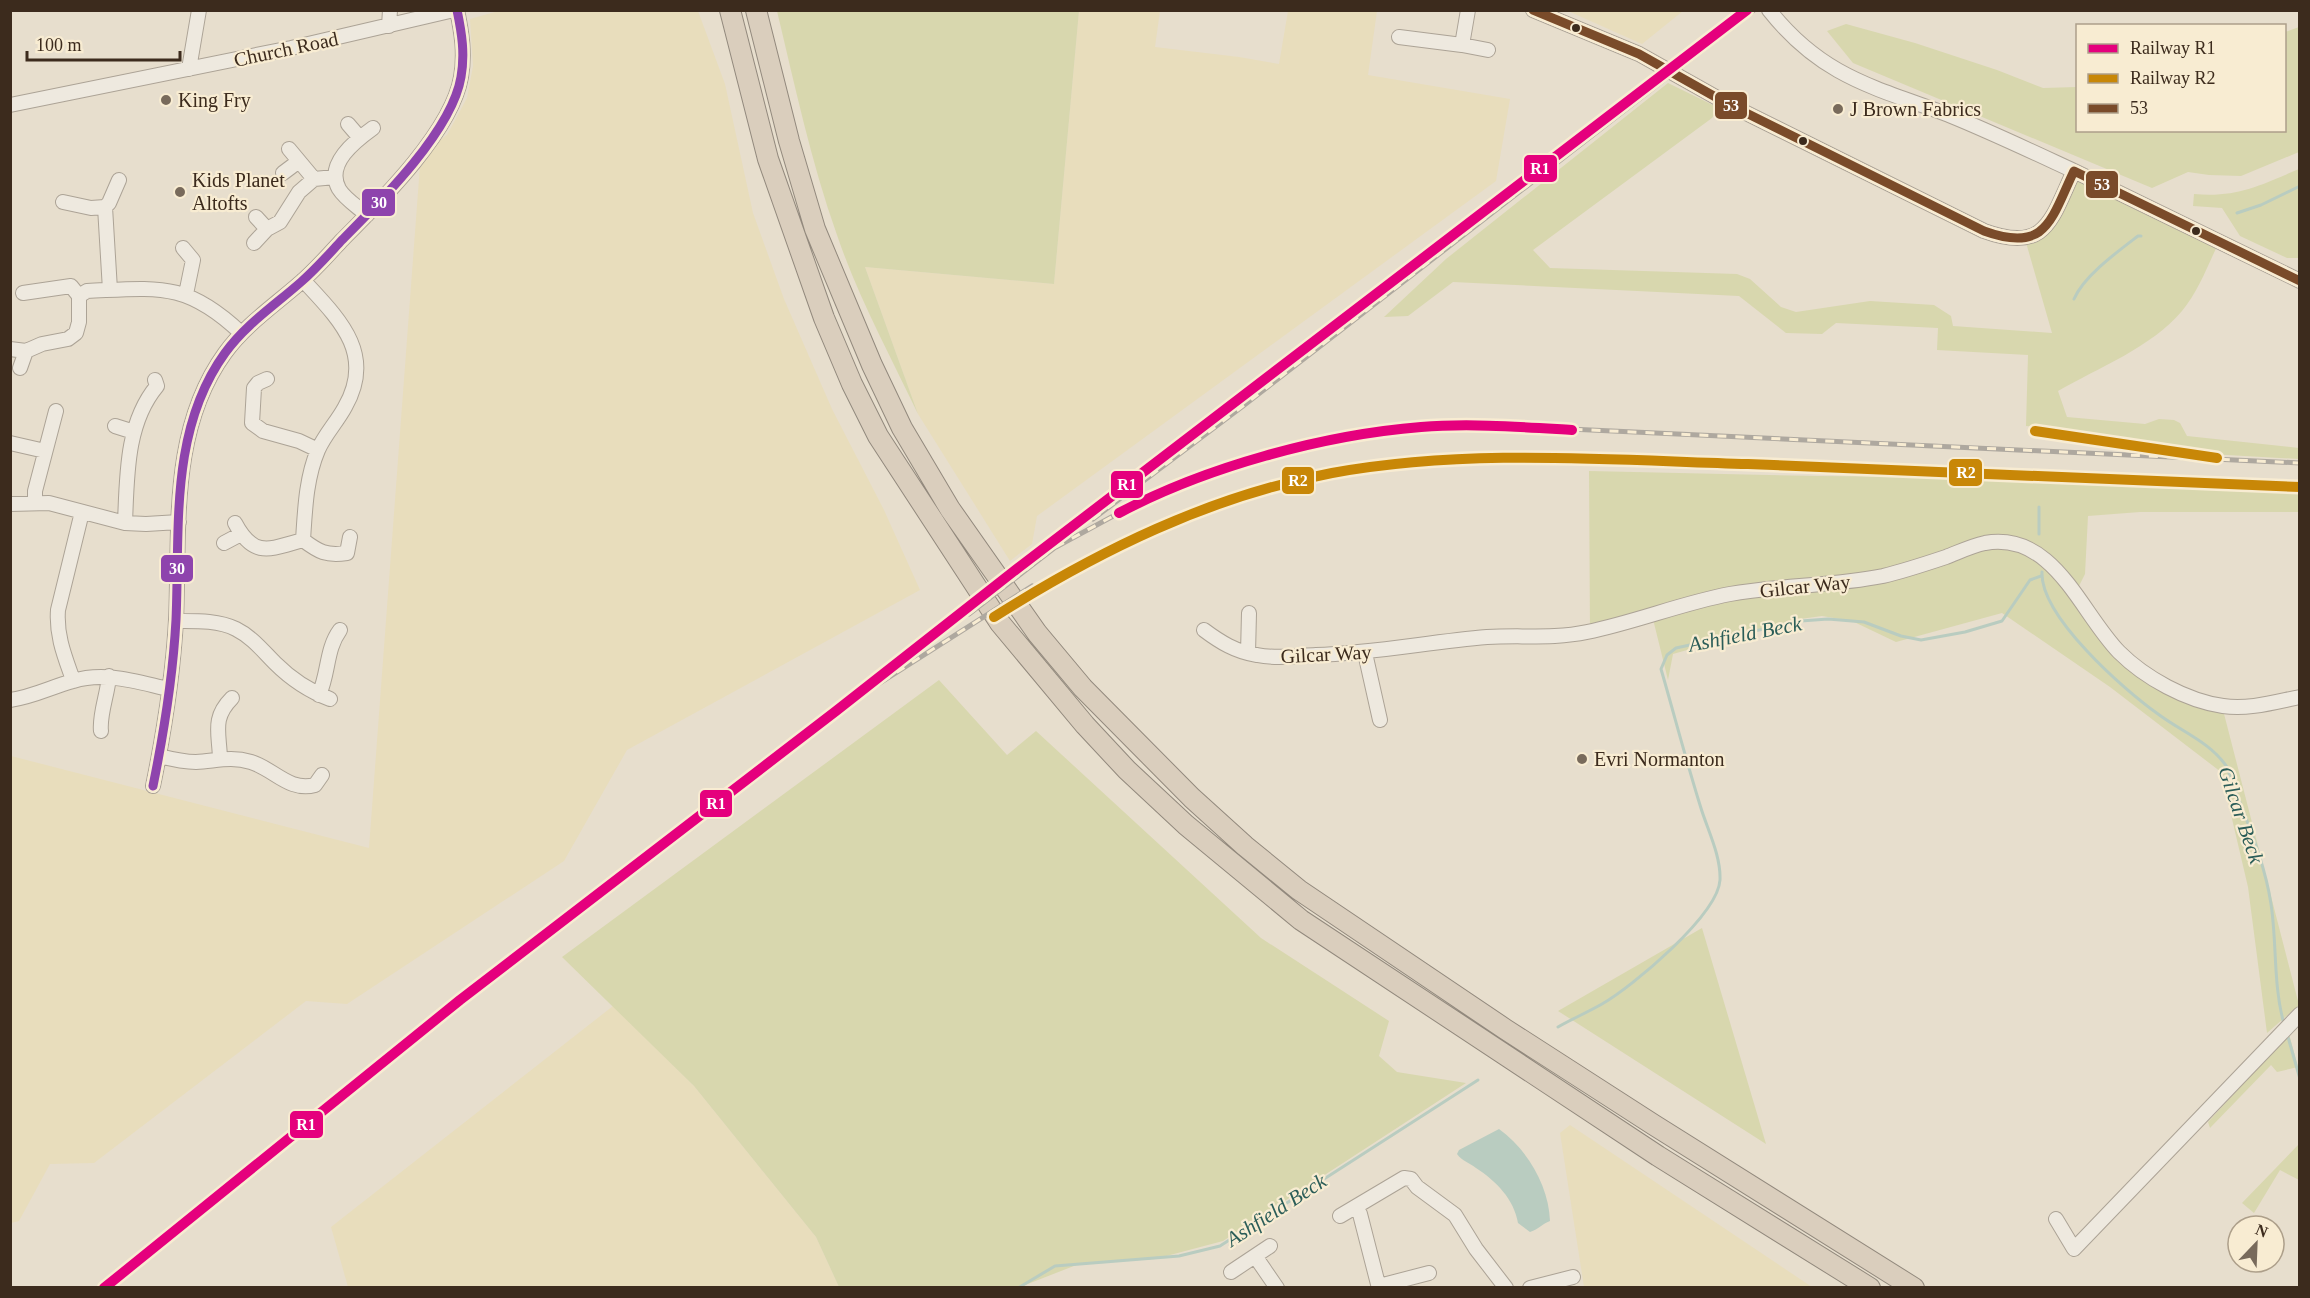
<svg xmlns="http://www.w3.org/2000/svg" width="2310" height="1298" viewBox="0 0 2310 1298" font-family="Georgia,serif">
<style>
.farmland{fill:#e8ddbc}
.green{fill:#d8d7ae}
.water{fill:#b9ccc0}
.lines{fill:none;stroke-linecap:round;stroke-linejoin:round}
.stream{stroke:#b9ccc0;stroke-width:3}
.minor-casing{stroke:#aca396;stroke-width:16}
.highway-casing{stroke:#92897d;stroke-width:22}
.minor{stroke:#eee9df;stroke-width:14}
.highway{stroke:#dacebd;stroke-width:20}
.rail-casing{stroke:#aea89f;stroke-width:5}
.rail{stroke:#f8ecd2;stroke-width:3;stroke-dasharray:9;stroke-linecap:butt}
.bus-1-casing{stroke:#f8ecd2;stroke-width:14}
.bus-2-casing{stroke:#f8ecd2;stroke-width:14}
.bus-1{stroke:#7a4b2a;stroke-width:9}
.bus-2{stroke:#8e44ad;stroke-width:9}
.rail-1-casing{stroke:#f8ecd2;stroke-width:15}
.rail-2-casing{stroke:#f8ecd2;stroke-width:15}
.rail-1{stroke:#e5007d;stroke-width:10}
.rail-2{stroke:#c88707;stroke-width:10}
.bus-dot{fill:#3c2b1d;stroke:#f8ecd2;stroke-width:2}
.poi-dot{fill:#786a5b;stroke:#f8ecd2;stroke-width:2}
.labels{text-anchor:middle;dominant-baseline:central;stroke-width:4.5;stroke-linejoin:round;paint-order:stroke}
.street-label{font-size:20px;fill:#3c2b1d;stroke:#f8ecd2}
.poi-label{font-size:20px;fill:#3c2b1d;stroke:#f8ecd2;text-anchor:start}
.water-label{font-size:21px;font-style:italic;fill:#2b5d58;stroke:#f8ecd2}
.line-badge{stroke:#f8ecd2;stroke-width:2}
.badge-label{font-size:16px;text-anchor:middle;font-weight:bold;fill:#fff}
</style>
<rect width="100%" height="100%" fill="#e7decd"/>
<!-- farmland -->
<path class="farmland" d="M 502,10 L 698,11 L 725,84 L 753,213 L 784,299 L 832,409 L 884,510 L 920,590 L 627,750 L 564,861 L 347,1004 L 306,1001 L 94,1163 L 50,1164 L 19,1221 L 11,1223 L 11,756 L 369,848 L 421,152 L 447,135 L 467,98 L 473,66 L 470,19 Z
M 1079,11 L 1160,11 L 1155,47 L 1239,57 L 1279,64 L 1288,11 L 1377,11 L 1368,75 L 1510,99 L 1496,181 L 1037,516 L 1032,544 L 1010,561 L 918,414 L 865,267 L 1054,284 Z
M 1568,11 L 1683,11 L 1642,44 Z
M 613,1006 L 694,1086 L 816,1237 L 839,1287 L 348,1287 L 331,1227 Z
M 1570,1125 L 1812,1287 L 1584,1287 L 1560,1133 Z"/>
<!-- green -->
<path class="green" d="M 777,11 L 1079,11 L 1054,284 L 865,267 L 918,414 C 890,355 858,297 837,235 C 811,162 795,86 777,11 Z
M 1846,24 L 1915,43 L 1997,70 L 2043,88 L 2077,87 L 2078,130 L 2284,130 L 2285,32 L 2299,27 L 2299,152 L 2241,176 L 2209,175 L 2188,172 L 2152,188 L 1853,63 L 1827,31 Z
M 1668,83 L 1719,108 L 1712,118 L 1533,250 L 1550,268 L 1737,274 L 1750,279 L 1781,307 L 1796,312 L 1870,301 L 1934,305 L 1951,316 L 1953,326 L 2052,333 L 2025,239 L 2047,228 L 2074,171 L 2219,242 C 2208,265 2198,292 2182,311 C 2152,347 2098,368 2058,391 L 2067,417 L 2145,424 L 2159,419 L 2174,420 L 2180,423 L 2187,436 L 2299,448 L 2299,459 L 2210,454 L 2046,427 L 2026,426 L 2028,355 L 1937,350 L 1938,328 L 1836,323 L 1822,334 L 1786,333 L 1739,296 L 1453,282 L 1408,316 L 1384,317 L 1446,259 Z
M 2299,169 L 2299,258 L 2287,258 L 2240,236 L 2222,208 L 2193,206 L 2194,194 C 2237,198 2261,185 2299,169 Z
M 1589,471 L 1818,476 L 1941,477 L 2299,491 L 2299,512 L 2140,512 L 2088,516 L 2085,574 L 2075,594 L 2133,665 L 2222,706 L 2299,1005 L 2267,1033 L 2248,887 L 2221,772 L 2110,687 L 2002,613 L 1896,642 L 1852,621 L 1822,616 L 1793,620 L 1673,654 L 1668,680 L 1652,615 L 1590,632 Z
M 939,680 L 1007,755 L 1036,731 L 1261,938 L 1389,1021 L 1379,1056 L 1397,1072 L 1466,1083 L 1223,1241 L 1155,1259 L 1079,1264 L 1020,1287 L 839,1287 L 816,1237 L 694,1086 L 562,957 Z
M 1702,928 L 1766,1144 L 1558,1011 Z
M 2289,1034 L 2298,1067 L 2277,1072 L 2271,1065 L 2210,1128 L 2208,1122 Z
M 2299,1144 L 2299,1180 L 2280,1170 L 2254,1213 L 2242,1203 Z"/>
<!-- water -->
<path class="water" d="M 1499,1129 C 1527,1149 1549,1186 1550,1221 C 1542,1224 1539,1229 1530,1232 L 1518,1223 C 1514,1199 1496,1181 1476,1168 C 1470,1163 1462,1161 1457,1154 L 1459,1150 Z"/>
<g class="lines">
<!-- stream -->
<path class="stream" d="M 2237,213 L 2261,205 L 2300,186
M 2074,299 C 2084,276 2117,252 2138,236 L 2141,236
M 2039,507 L 2039,534
M 2042,572 C 2040,616 2124,690 2158,714 C 2182,732 2210,742 2227,767 C 2242,811 2264,857 2271,904 C 2277,943 2273,985 2284,1024
M 1558,1027 C 1572,1019 1588,1012 1602,1004 C 1632,987 1718,915 1720,880 C 1721,855 1707,829 1700,805 C 1686,760 1674,714 1661,669 L 1667,655 L 1676,648 L 1801,621 L 1828,619 L 1864,622 L 1901,636 L 1921,640 L 1965,632 L 2002,621 L 2030,580 L 2041,576
M 2288,1037 L 2300,1079
M 1018,1288 L 1055,1266 L 1179,1256 L 1220,1246 L 1478,1080"/>
<!-- minor casing -->
<g class="minor-casing">
<path id="minor" d="M 1533,10 L 1639,54 L 1728,104 L 1984,231 C 2047,254 2051,219 2074,171 L 2300,281
M 1769,10 C 1822,77 1874,87 1949,115 C 1991,132 2033,152 2074,171
M 389,26 L 390,10
M 1399,37 L 1462,45 L 1468,10
M 1462,45 L 1488,50
M 189,69 L 199,10
M 10,105 L 291,48 L 454,10
M 348,124 L 360,138
M 289,149 L 314,179
M 283,173 L 299,161
M 63,202 L 91,208 L 105,207 L 110,290
M 105,207 L 109,203 L 119,180
M 367,215 C 358,207 345,199 339,189 C 325,164 355,141 373,128
M 256,217 L 267,229
M 254,243 L 267,229 L 280,222 L 299,192 L 314,179 L 335,177
M 183,248 L 193,260 L 186,294
M 23,293 L 71,286 L 79,296
M 10,349 L 26,351 L 42,344 L 68,339 L 76,333 L 79,322 L 79,296 L 87,291 C 158,288 186,281 241,333
M 20,368 L 26,351
M 267,379 L 258,383 L 254,388 L 252,423 L 263,431 L 299,441 L 318,450
M 115,426 L 134,432
M 10,443 L 45,451
M 35,503 L 35,491 L 56,411
M 10,504 L 49,503 L 125,523 L 146,524 L 179,522
M 125,523 C 127,476 126,423 157,386 L 155,380
M 235,523 C 254,559 270,549 303,540
M 303,540 C 305,510 306,478 318,450 C 325,434 337,422 345,407 C 376,353 338,318 303,280
M 303,540 C 319,552 326,556 347,553 L 350,537
M 224,543 L 241,534
M 176,621 C 195,621 218,620 236,629 C 252,637 263,651 275,663 C 291,679 309,691 330,699
M 1204,630 C 1220,642 1236,652 1257,655 C 1276,659 1296,656 1316,655 C 1373,653 1429,642 1487,637 C 1520,635 1554,639 1587,632 C 1636,622 1682,603 1730,594 C 1781,585 1833,586 1883,576 C 1904,571 1925,564 1946,557 C 1959,552 1971,546 1985,543 C 2054,531 2080,612 2119,652 C 2145,678 2187,701 2223,706 C 2248,710 2275,702 2300,697
M 1248,653 L 1249,613
M 1365,653 L 1380,720
M 73,680 C 65,657 56,636 58,610 L 82,512
M 319,695 C 329,672 326,649 340,630
M 10,700 C 33,697 51,687 73,681 C 105,671 137,682 169,689
M 101,731 C 99,715 108,693 109,676
M 159,756 C 171,759 183,762 196,762 C 216,761 231,756 251,762 C 274,769 289,792 315,785 L 322,775
M 220,758 C 219,732 212,718 232,698
M 153,786 C 164,732 173,675 176,620 C 180,530 169,430 225,353 C 245,325 275,305 301,282 C 316,269 329,254 342,240 C 380,202 452,131 461,77 C 465,54 462,34 457,10
M 1356,1207 L 1360,1214 L 1379,1288
M 1340,1216 L 1404,1178 L 1411,1179 L 1417,1187 L 1455,1215 L 1476,1249 L 1506,1288
M 2056,1219 L 2074,1249 L 2300,1014
M 1255,1256 L 1277,1288
M 1231,1272 L 1270,1246
M 1379,1286 L 1429,1273
M 1530,1288 L 1573,1277"/>
</g>
<!-- highway casing -->
<g class="highway-casing">
<path id="highway" d="M 730,10 L 768,159 L 824,318 L 852,384 L 878,436 L 1000,623 L 1085,725 L 1127,770 L 1186,825 L 1301,920 L 1658,1156 L 1870,1288
M 756,10 L 789,141 L 815,229 L 872,365 L 902,428 L 950,509 L 1037,633 L 1083,688 L 1192,798 L 1245,846 L 1299,890 L 1505,1029 L 1654,1125 L 1914,1288"/>
</g>
<!-- minor -->
<use href="#minor" class="minor"/>
<!-- highway -->
<use href="#highway" class="highway"/>
<!-- rail casing -->
<g class="rail-casing">
<path id="rail" d="M 2035,431 L 2148,447
M 1093,519 L 1243,406 L 1754,10
M 1051,542 L 1099,506
M 1056,547 L 1128,508 L 1166,491 L 1244,462 L 1280,452 L 1362,434 L 1393,430 L 1453,426 L 1526,427 L 2300,463
M 969,614 L 1062,542
M 836,711 L 1032,586"/>
</g>
<!-- rail -->
<use href="#rail" class="rail"/>
<!-- bus-1 casing -->
<g class="bus-1-casing">
<path id="bus-1" d="M 1533,10 L 1639,54 L 1728,104 L 1984,231 C 2047,254 2051,219 2074,171 L 2300,281"/>
</g>
<!-- bus-2 casing -->
<g class="bus-2-casing">
<path id="bus-2" d="M 153,786 C 164,732 173,675 176,620 C 180,530 169,430 225,353 C 245,325 275,305 301,282 C 316,269 329,254 342,240 C 380,202 452,131 461,77 C 465,54 462,34 457,10"/>
</g>
<!-- bus-1 -->
<use href="#bus-1" class="bus-1"/>
<!-- bus-2 -->
<use href="#bus-2" class="bus-2"/>
<!-- rail-1 casing -->
<g class="rail-1-casing">
<path id="rail-1" d="M 1119,513 C 1206,467 1322,435 1421,427 C 1470,423 1522,427 1572,430
M 104,1288 L 460,1000 L 836,711 L 1018,568 L 1747,10"/>
</g>
<!-- rail-2 casing -->
<g class="rail-2-casing">
<path id="rail-2" d="M 2035,431 L 2217,458
M 994,617 C 1098,551 1210,496 1332,473 C 1470,448 1610,460 1748,464 C 1932,471 2116,478 2300,487"/>
</g>
<!-- rail-1 -->
<use href="#rail-1" class="rail-1"/>
<!-- rail-2 -->
<use href="#rail-2" class="rail-2"/>
</g>
<!-- markers -->
<g class="bus-dot">
<circle cx="1576" cy="28" r="5"/>
<circle cx="1803" cy="141" r="5"/>
<circle cx="2196" cy="231" r="5"/>
</g>
<g class="poi-dot">
<circle cx="166" cy="100" r="6"/>
<circle cx="1838" cy="109" r="6"/>
<circle cx="180" cy="192" r="6"/>
<circle cx="1582" cy="759" r="6"/>
</g>
<g class="labels">
<!-- street labels -->
<g class="street-label">
<text transform="translate(286 49) rotate(-12)">Church Road</text>
<text transform="translate(1805 586) rotate(-6)">Gilcar Way</text>
<text transform="translate(1326 654) rotate(-3)">Gilcar Way</text>
</g>
<!-- poi labels -->
<g class="poi-label">
<text x="178" y="100">King Fry</text>
<text x="1850" y="109">J Brown Fabrics</text>
<text x="192" y="180">Kids Planet<tspan x="192" dy="23">Altofts</tspan></text>
<text x="1594" y="759">Evri Normanton</text>
</g>
<!-- water labels -->
<g class="water-label">
<text transform="translate(1745 634) rotate(-11)">Ashfield Beck</text>
<text transform="translate(2241 815) rotate(71)">Gilcar Beck</text>
<text transform="translate(1276 1210) rotate(-33)">Ashfield Beck</text>
</g>
</g>
<g class="line-badge">
<rect x="1714" y="91" width="34" height="29" rx="6" fill="#7a4b2a"/>
<rect x="1523" y="154" width="35" height="29" rx="6" fill="#e5007d"/>
<rect x="2085" y="170" width="34" height="29" rx="6" fill="#7a4b2a"/>
<rect x="361" y="188" width="35" height="29" rx="6" fill="#8e44ad"/>
<rect x="1948" y="458" width="35" height="29" rx="6" fill="#c88707"/>
<rect x="1281" y="466" width="34" height="29" rx="6" fill="#c88707"/>
<rect x="1110" y="470" width="34" height="29" rx="6" fill="#e5007d"/>
<rect x="160" y="554" width="34" height="29" rx="6" fill="#8e44ad"/>
<rect x="699" y="789" width="34" height="29" rx="6" fill="#e5007d"/>
<rect x="289" y="1110" width="35" height="29" rx="6" fill="#e5007d"/>
</g>
<g class="badge-label">
<text x="1731" y="111">53</text>
<text x="1540" y="174">R1</text>
<text x="2102" y="190">53</text>
<text x="379" y="208">30</text>
<text x="1966" y="478">R2</text>
<text x="1298" y="486">R2</text>
<text x="1127" y="490">R1</text>
<text x="177" y="574">30</text>
<text x="716" y="809">R1</text>
<text x="306" y="1130">R1</text>
</g>
<!-- border -->
<rect width="2310" height="1298" fill="none" stroke="#3c2b1d" stroke-width="24"/>
<!-- legend -->
<rect x="2076" y="24" width="210" height="108" fill="#f8ecd2" stroke="#ad9f8a" stroke-width="1.5"/>
<rect x="2088" y="44" width="30" height="9" fill="#e5007d" stroke="#ad9f8a" stroke-width="1.5"/>
<text x="2130" y="54" font-size="18" fill="#3c2b1d">Railway R1</text>
<rect x="2088" y="74" width="30" height="9" fill="#c88707" stroke="#ad9f8a" stroke-width="1.5"/>
<text x="2130" y="84" font-size="18" fill="#3c2b1d">Railway R2</text>
<rect x="2088" y="104" width="30" height="9" fill="#7a4b2a" stroke="#ad9f8a" stroke-width="1.5"/>
<text x="2130" y="114" font-size="18" fill="#3c2b1d">53</text>
<!-- north arrow -->
<g transform="translate(2256 1244) rotate(23)"><circle r="28" fill="#f8ecd2" stroke="#ad9f8a" stroke-width="1.5"/>
<path d="M0-4.5L10 22L0 15L-10 22Z" fill="#786a5b"/>
<text y="-9" font-size="16" font-weight="bold" text-anchor="middle" fill="#3c2b1d">N</text>
</g>
<!-- scale -->
<path d="M27 51v9h153v-9" fill="none" stroke="#3c2b1d" stroke-width="3"/>
<text x="36" y="51" font-size="18" fill="#3c2b1d" stroke="#f8ecd2" stroke-width="4.5" paint-order="stroke">100 m</text>
</svg>
